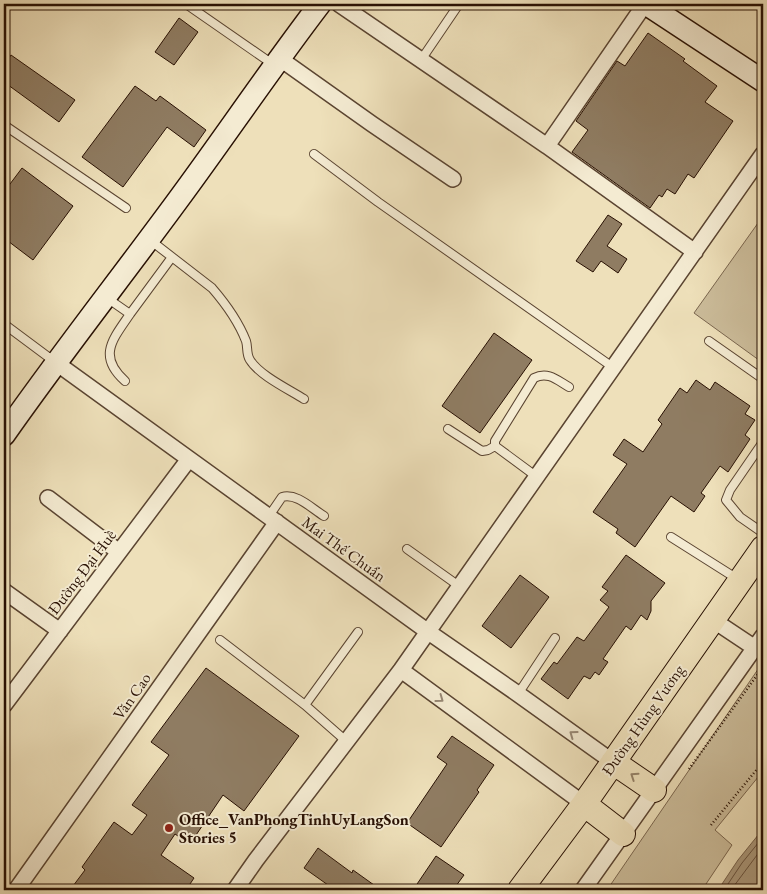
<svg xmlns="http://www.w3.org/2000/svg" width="767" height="894" viewBox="0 0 767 894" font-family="'EB Garamond',serif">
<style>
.green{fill:#ccbd9b;stroke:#7a664f}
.water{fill:#ab997c;stroke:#77624c}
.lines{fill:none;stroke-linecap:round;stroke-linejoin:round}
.shore{stroke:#6a5440;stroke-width:1}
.building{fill:#8f7c62;stroke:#281003}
.lane-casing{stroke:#5a4431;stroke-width:10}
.street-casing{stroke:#5a4431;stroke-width:18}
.secondary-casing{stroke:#281003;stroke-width:24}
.primary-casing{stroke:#281003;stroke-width:26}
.path{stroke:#281003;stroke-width:2.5;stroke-dasharray:1 2.5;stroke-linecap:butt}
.lane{stroke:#f4ebd2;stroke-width:8}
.street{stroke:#f4ebd2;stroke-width:15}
.secondary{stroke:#f4ebd2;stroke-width:21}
.primary{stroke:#eee0ba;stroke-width:24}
.oneway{stroke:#988875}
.oneway2{stroke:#958268}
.poi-dot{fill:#8f2418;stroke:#f4ebd2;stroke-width:2}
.labels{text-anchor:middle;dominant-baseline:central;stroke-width:4;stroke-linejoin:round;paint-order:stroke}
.street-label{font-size:16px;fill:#281003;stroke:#f4ebd2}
.poi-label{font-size:16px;font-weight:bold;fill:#281003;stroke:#f4ebd2;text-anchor:start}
</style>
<rect width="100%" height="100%" fill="#eee0ba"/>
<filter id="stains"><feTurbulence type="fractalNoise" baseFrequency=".004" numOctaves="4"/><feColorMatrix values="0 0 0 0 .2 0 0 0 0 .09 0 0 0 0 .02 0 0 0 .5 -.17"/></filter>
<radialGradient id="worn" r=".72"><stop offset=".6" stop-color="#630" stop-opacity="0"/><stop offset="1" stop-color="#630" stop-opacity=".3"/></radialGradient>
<!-- green -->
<path class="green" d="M 763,216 L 763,363 L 694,313 Z
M 763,662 L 763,771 L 715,830 L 732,845 L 702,890 L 607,890 Z"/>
<!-- water -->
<path class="water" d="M 763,829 L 763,890 L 718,890 L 738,860 Z"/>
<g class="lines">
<!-- shore -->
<path class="shore" d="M 724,890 L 742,863 L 763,837
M 731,890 L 763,847"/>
</g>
<!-- building -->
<path class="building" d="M 179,18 L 198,32 L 174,65 L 155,52 Z
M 648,33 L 685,59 L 683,61 L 717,86 L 705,102 L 733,121 L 694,178 L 688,174 L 675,194 L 667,189 L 662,197 L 659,195 L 650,208 L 572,152 L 588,130 L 576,121 L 617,61 L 625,66 Z
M 11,55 L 75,100 L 59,122 L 4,82 L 4,65 Z
M 135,86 L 156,101 L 160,96 L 206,130 L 194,147 L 167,127 L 123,187 L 82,157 Z
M 22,168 L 73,206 L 33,260 L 4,238 L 4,192 Z
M 608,215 L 622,224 L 607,246 L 627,259 L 618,273 L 601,261 L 593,272 L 576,261 Z
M 494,333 L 532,360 L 480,433 L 442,406 Z
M 696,380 L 710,390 L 715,382 L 750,406 L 745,414 L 755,420 L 745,435 L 750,439 L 728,472 L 720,466 L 701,493 L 705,496 L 694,512 L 671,496 L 635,547 L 616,533 L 618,529 L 593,512 L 627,464 L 613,455 L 624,439 L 643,452 L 662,424 L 658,420 L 680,388 L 687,393 Z
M 626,555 L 665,583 L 651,601 L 651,611 L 647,620 L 641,615 L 631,630 L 626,626 L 603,659 L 608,662 L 599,675 L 595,672 L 590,679 L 584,676 L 568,699 L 541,679 L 554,662 L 557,664 L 577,637 L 584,641 L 609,607 L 600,600 L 608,591 L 602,587 Z
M 520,575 L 549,597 L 511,648 L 482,626 Z
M 206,668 L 299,736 L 244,811 L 223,795 L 190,844 L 175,834 L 161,855 L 194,878 L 186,890 L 70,890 L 85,870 L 82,867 L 114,822 L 132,835 L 147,815 L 132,805 L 169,755 L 151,742 Z
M 452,736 L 494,765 L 477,790 L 479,792 L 441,847 L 407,823 L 447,764 L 437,757 Z
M 318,848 L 352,873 L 353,870 L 381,890 L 335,890 L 304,868 Z
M 436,856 L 464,875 L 453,890 L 413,890 Z"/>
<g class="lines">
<!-- lane casing -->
<g class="lane-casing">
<path id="lane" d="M 186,4 L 274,65
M 421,60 L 459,4
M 4,125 L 126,208
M 314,154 L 378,202 L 614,368
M 150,240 L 212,288 C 225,303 239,323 246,341 C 248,347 246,354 250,360 C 259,375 288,389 304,399
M 107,298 L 130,314 L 172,257
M 4,324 L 55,362
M 709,341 L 763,379
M 125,381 C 97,356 113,339 130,314
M 448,429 L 482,451 L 488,450 L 495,446
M 763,442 L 730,490 L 726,500 L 740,517 L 763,533
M 537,477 L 495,446 L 495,441 L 534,378 C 548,371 557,380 569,387
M 269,516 L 282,497 C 297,493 311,508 324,516
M 671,537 L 739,580
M 407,549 L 459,586
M 220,640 L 305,705 L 346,741
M 518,694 L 555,638
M 305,705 L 358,632"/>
</g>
<!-- street casing -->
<g class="street-casing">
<path id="street" d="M 339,4 L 547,146 L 695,252
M 279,58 L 372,124 L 453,179
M 547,146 L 645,4
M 55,362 L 427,631 L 518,694 L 613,762
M 48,498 L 119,552
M 4,591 L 60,631
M 713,620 L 755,648
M 401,670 L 584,804
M 4,705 L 189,459
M 16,890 L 277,522
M 235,890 L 256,860 L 401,670 L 763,154
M 583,890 L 763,636"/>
</g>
<!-- secondary casing -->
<g class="secondary-casing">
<path id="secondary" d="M 646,4 L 763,81
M 4,435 C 60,355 120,279 178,200 C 226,135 271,68 320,4"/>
</g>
<!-- primary casing -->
<g class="primary-casing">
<path id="primary" d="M 613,762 L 654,790
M 584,804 L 623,834
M 520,890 L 584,804 L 763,548"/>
</g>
<!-- path -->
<path class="path" d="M 689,769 L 763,667
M 711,825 L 763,762"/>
<!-- lane -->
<use href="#lane" class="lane"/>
<!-- street -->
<use href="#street" class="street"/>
<!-- secondary -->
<use href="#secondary" class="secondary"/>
<!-- primary -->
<use href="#primary" class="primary"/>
</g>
<!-- one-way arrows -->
<defs><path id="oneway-chevron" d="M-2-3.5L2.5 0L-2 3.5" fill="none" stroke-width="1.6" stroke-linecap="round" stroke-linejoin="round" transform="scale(1.25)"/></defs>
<g class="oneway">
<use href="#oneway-chevron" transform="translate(440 699) rotate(36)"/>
<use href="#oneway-chevron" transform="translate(573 734) rotate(-144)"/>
</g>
<use class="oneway2" href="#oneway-chevron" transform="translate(634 776) rotate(-146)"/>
<!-- markers -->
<circle class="poi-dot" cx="169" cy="828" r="5"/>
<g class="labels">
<!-- street labels -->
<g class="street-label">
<text transform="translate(344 549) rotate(36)">Mai Thế Chuẩn</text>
<text transform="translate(82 572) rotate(-53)">Đường Đại Huề</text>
<text transform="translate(132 696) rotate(-55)">Văn Cao</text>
<text transform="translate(643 720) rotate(-55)">Đường Hùng Vương</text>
</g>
<!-- poi labels -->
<g class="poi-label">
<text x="179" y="819">Office_VanPhongTinhUyLangSon<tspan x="179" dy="18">Stories 5</tspan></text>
</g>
</g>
<!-- margin -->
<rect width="767" height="894" fill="none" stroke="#eee0ba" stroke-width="20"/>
<rect x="5" y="5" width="757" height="884" fill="none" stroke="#281003" stroke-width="2.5"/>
<rect x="10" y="10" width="747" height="874" fill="none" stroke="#281003"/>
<rect width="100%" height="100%" filter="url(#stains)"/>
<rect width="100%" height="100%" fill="url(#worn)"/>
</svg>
